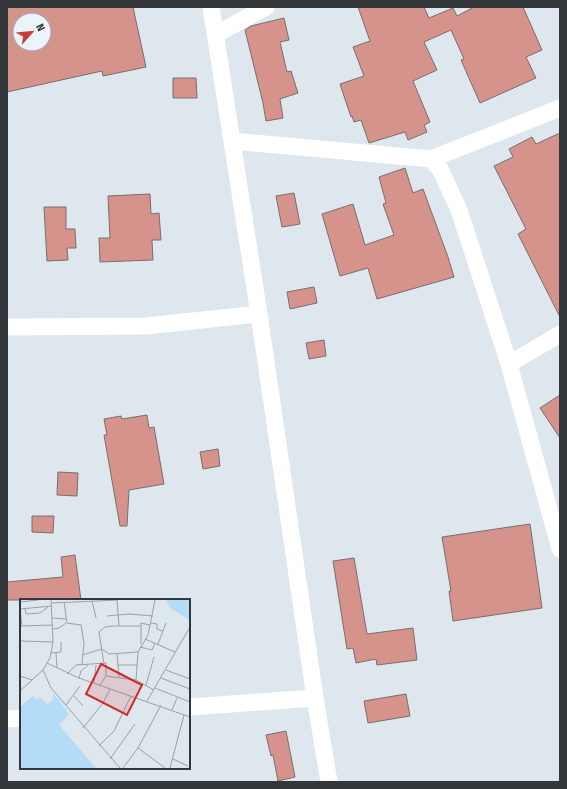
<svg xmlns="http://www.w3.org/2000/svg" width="567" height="789" viewBox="0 0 567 789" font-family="'Fira Sans Condensed',sans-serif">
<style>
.building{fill:#d5938c;stroke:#786e6d;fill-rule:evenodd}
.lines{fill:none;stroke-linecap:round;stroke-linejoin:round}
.street{stroke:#fff;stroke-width:17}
.inset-road{fill:none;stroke:#9aa1a6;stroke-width:1}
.view{fill:#d62828;fill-opacity:0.15;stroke:#d62828;stroke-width:2}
.inset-edge{fill:none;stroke:#34373a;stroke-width:2}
</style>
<rect width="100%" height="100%" fill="#dee7ee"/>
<!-- building -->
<path class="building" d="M 7,7 L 133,7 L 146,67 L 103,76 L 102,71 L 7,92 ZM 20,20 L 44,20 L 44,44 L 20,44 Z
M 358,7 L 424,7 L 429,18 L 453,8 L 457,16 L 474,7 L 523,7 L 542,50 L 526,57 L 536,78 L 480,103 L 461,60 L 464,59 L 451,30 L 424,42 L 437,70 L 413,81 L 430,122 L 424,125 L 427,132 L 408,140 L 405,132 L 369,143 L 361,120 L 354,122 L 352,116 L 351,117 L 340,84 L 364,76 L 353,47 L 370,41 Z
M 284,18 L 289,40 L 280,42 L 287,72 L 291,71 L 298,93 L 280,99 L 283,118 L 266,121 L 263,103 L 245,30 L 251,26 Z
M 173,78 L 196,78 L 197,98 L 173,98 Z
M 560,133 L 560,317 L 518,234 L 526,229 L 494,166 L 513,157 L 509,149 L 532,137 L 536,144 Z
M 405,168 L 413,193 L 423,189 L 448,257 L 454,277 L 377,299 L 368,268 L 340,276 L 322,214 L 353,204 L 365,245 L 394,235 L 383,204 L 386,203 L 379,177 Z
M 294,193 L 300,224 L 282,227 L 276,196 Z
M 150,194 L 151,214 L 159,213 L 161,240 L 152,240 L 153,260 L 100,262 L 99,238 L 110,238 L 108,196 Z
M 44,207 L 66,207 L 66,229 L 75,229 L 76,248 L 67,248 L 68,260 L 47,261 Z
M 314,287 L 317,303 L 290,309 L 287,292 Z
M 324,340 L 326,356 L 309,359 L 306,343 Z
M 560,395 L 560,438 L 540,408 Z
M 147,415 L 149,428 L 154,427 L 164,484 L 129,490 L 127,526 L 120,526 L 104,435 L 107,435 L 104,419 L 121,416 L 122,419 Z
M 218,449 L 220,466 L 203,469 L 200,452 Z
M 58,472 L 78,473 L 77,496 L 57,495 Z
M 32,516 L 54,516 L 53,533 L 32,532 Z
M 530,524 L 542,608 L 453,621 L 449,591 L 451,591 L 442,537 Z
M 75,555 L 81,600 L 7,600 L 7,582 L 63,577 L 61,557 Z
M 354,558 L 367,634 L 413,628 L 417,660 L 377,665 L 376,659 L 356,663 L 353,648 L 347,649 L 333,561 Z
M 406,694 L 410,716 L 368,723 L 364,701 Z
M 286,731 L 295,777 L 278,781 L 273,755 L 271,756 L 266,735 Z"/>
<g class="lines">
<!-- street -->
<path class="street" d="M 211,7 L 259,314 L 315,698 L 329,782
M 215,35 L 266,7
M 232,141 L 431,159 L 560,108
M 431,159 L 440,169 L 459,210 L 509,364 L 560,549
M 7,327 L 146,326 L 259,314
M 509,364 L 560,334
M 189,707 L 315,698
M 7,719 L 21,718"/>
</g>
<!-- overview -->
<g transform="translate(20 599)">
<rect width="170" height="170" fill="#dee7ee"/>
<path d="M 146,1 L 170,1 L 170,21 L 150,9 ZM 33,94 L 49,115 L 39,126 L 76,169 L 0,169 L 0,108 L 13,97 L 17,101 L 20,98 L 27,105 L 33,101 Z" fill="#b4dbf7"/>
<path class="inset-road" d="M 97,1 L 99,27M 72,2 L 76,19M 0,3 L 18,1M 44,3 L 47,24 L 61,26 L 64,44 L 62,65M 32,4 L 98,1M 5,9 L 6,15 L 20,14 L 28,8M 0,10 L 32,7M 0,10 L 2,27M 87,17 L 109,15 L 133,17M 32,19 L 46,20M 131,24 L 137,25 L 137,30 L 142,32M 0,27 L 33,26M 33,30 L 39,29 L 46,24M 125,40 L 155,53M 0,42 L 33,43M 121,45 L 121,24 L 130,26M 138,45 L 146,24M 120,48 L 132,51 L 135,44M 31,54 L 41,53 L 41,43M 36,54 L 37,69M 97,55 L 99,78M 62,56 L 82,50 L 89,55 L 118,53M 27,64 L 59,79 L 170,118M 84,65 L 79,33 L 85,28 L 93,27 L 120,27M 98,66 L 117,66M 23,71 L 31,89 L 100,169M 146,71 L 170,80M 47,75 L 56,66 L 86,64 L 86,77 L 80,86M 0,77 L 12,81M 86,77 L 116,81 L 134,91M 59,79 L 61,72 L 68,66M 141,79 L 170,90M 116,81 L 118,53 L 128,36 L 135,1M 74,84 L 76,66M 126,86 L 134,58M 135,89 L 170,103M 0,92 L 23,71 L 30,59 L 33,43 L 31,1M 54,97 L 63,107M 127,102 L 170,28M 46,106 L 60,87M 152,111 L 157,99M 63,129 L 83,104 L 90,90M 79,147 L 94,132 L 111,97M 118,149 L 145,169M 90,160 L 115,125M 153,160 L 168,167M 103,169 L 118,149 L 141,106M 150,169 L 164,116"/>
<path class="view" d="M 81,65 L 122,86 L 107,116 L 66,95 Z"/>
<rect width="170" height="170" class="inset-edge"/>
</g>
<!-- border -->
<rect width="567" height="789" fill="none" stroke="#34373a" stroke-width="16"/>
<!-- north arrow -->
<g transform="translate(32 32) rotate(63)"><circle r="19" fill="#ebf4fb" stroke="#a2a8ae"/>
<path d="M0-3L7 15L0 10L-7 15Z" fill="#cc3d3a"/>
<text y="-6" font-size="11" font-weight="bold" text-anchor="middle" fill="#34373a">N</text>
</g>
</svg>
